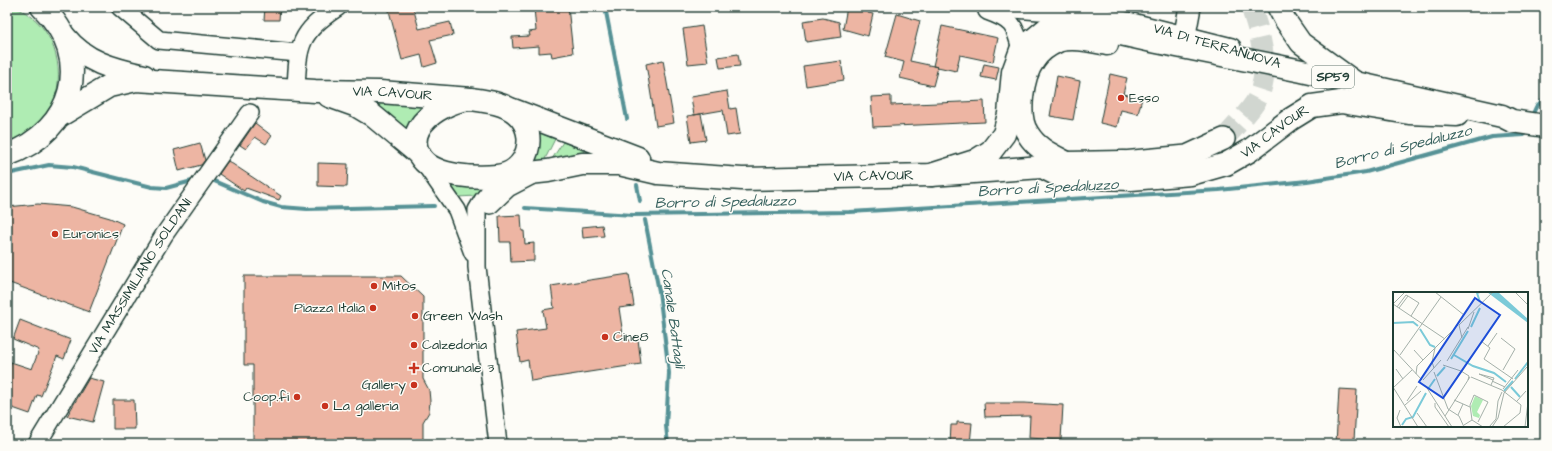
<svg xmlns="http://www.w3.org/2000/svg" width="1552" height="451" viewBox="0 0 1552 451" font-family="'Architects Daughter',sans-serif">
<style>
.green{fill:#afecb3;stroke:#679474}
.lines{fill:none;stroke-linecap:round;stroke-linejoin:round}
.stream{stroke:#569296;stroke-width:4}
.building{fill:#edb5a3;stroke:#1f3d34}
.tertiary-tunnel{stroke:#d1d6d0;stroke-width:21;stroke-dasharray:21 10;stroke-linecap:butt}
.minor-casing{stroke:#1f3d34;stroke-width:20}
.tertiary-casing{stroke:#1f3d34;stroke-width:24}
.primary-casing{stroke:#1f3d34;stroke-width:25}
.minor{stroke:#fdfcf7;stroke-width:17}
.tertiary{stroke:#fdfcf7;stroke-width:21}
.primary{stroke:#fdfcf7;stroke-width:22}
.poi-dot{fill:#c8321e;stroke:#fdfcf7;stroke-width:1.5}
.labels{text-anchor:middle;dominant-baseline:central;stroke-width:3;stroke-linejoin:round;paint-order:stroke}
.shield{fill:#fdfcf7;stroke:#62766e;stroke-width:1}
.shield-label{font-size:13px;font-weight:bold;fill:#1f3d34}
.street-label{font-size:14px;fill:#1f3d34;stroke:#fdfcf7}
.poi-label{font-size:14px;fill:#1f3d34;stroke:#fdfcf7;text-anchor:start}
.water-label{font-size:15px;font-style:italic;fill:#36605d;stroke:#fdfcf7}
.inset-river{fill:none;stroke:#7bcad8;stroke-width:2}
.inset-road{fill:none;stroke:#a4b0a9;stroke-width:1}
.view{fill:#1d4ed8;fill-opacity:0.15;stroke:#1d4ed8;stroke-width:2}
.inset-edge{fill:none;stroke:#1f3d34;stroke-width:2}
</style>
<rect width="100%" height="100%" fill="#fdfcf7"/>
<filter id="ink" filterUnits="userSpaceOnUse"><feTurbulence type="fractalNoise" baseFrequency=".025" numOctaves="2"/><feDisplacementMap in="SourceGraphic" scale="8" xChannelSelector="R" yChannelSelector="G"/><feConvolveMatrix kernelMatrix="1 2 1 2 8 2 1 2 1" color-interpolation-filters="sRGB"/></filter>
<g filter="url(#ink)">
<!-- green -->
<path class="green" d="M 7,7 C 18,7 23,11 32,17 C 59,38 67,83 48,112 C 38,128 23,135 7,144 Z
M 380,101 L 426,107 L 410,132 L 390,114 L 376,105 Z
M 533,130 L 555,139 L 544,161 L 533,164 Z
M 563,142 L 584,151 L 584,154 L 552,159 Z
M 446,181 L 481,187 L 477,196 L 457,197 Z"/>
<g class="lines">
<!-- stream -->
<path class="stream" d="M 605,7 L 627,119
M 1531,118 L 1536,107 L 1545,98
M 7,174 L 49,165 L 73,167 L 152,187 L 166,188 L 192,181
M 214,181 L 263,202 L 281,207 L 307,209 L 434,206
M 637,185 L 640,201
M 525,208 L 633,215 L 850,212 L 1219,190 L 1307,181 L 1366,172 L 1492,137 L 1524,135 L 1526,130
M 645,220 L 659,291 L 669,373 L 666,426 L 668,444"/>
</g>
<!-- building -->
<path class="building" d="M 265,7 L 280,7 L 279,20 L 264,20 Z
M 388,7 L 413,7 L 419,29 L 450,22 L 453,35 L 430,40 L 437,63 L 424,67 L 421,55 L 402,60 Z
M 534,7 L 568,7 L 573,53 L 552,57 L 551,52 L 539,53 L 539,46 L 513,48 L 512,37 L 530,36 L 529,32 L 536,31 Z
M 847,7 L 870,7 L 868,13 L 873,14 L 868,36 L 843,29 Z
M 897,14 L 920,21 L 910,61 L 938,67 L 933,86 L 900,78 L 904,62 L 885,57 Z
M 823,18 L 839,22 L 841,37 L 806,42 L 803,21 Z
M 702,26 L 708,62 L 688,64 L 683,29 Z
M 942,26 L 998,38 L 993,62 L 960,55 L 956,71 L 933,66 Z
M 738,54 L 740,66 L 720,68 L 718,57 Z
M 663,60 L 674,123 L 656,126 L 646,64 Z
M 841,61 L 844,80 L 806,86 L 803,66 Z
M 984,64 L 999,67 L 996,80 L 981,77 Z
M 1110,74 L 1127,78 L 1123,94 L 1142,98 L 1138,114 L 1121,110 L 1117,127 L 1100,123 Z
M 1057,76 L 1080,81 L 1073,120 L 1050,116 Z
M 727,91 L 730,109 L 736,108 L 740,134 L 727,136 L 723,110 L 694,115 L 691,97 Z
M 891,96 L 891,105 L 984,101 L 985,122 L 873,127 L 871,97 Z
M 701,114 L 706,140 L 691,142 L 687,116 Z
M 255,123 L 272,136 L 266,144 L 255,137 L 246,149 L 240,145 Z
M 200,143 L 205,160 L 201,165 L 179,171 L 174,150 Z
M 228,161 L 281,196 L 279,200 L 246,188 L 244,191 L 219,174 Z
M 318,163 L 348,164 L 347,187 L 318,186 Z
M 38,204 L 72,207 L 110,218 L 123,224 L 89,312 L 7,282 L 7,207 Z
M 521,215 L 522,231 L 524,231 L 525,244 L 534,243 L 534,261 L 511,262 L 510,242 L 500,242 L 499,216 Z
M 602,225 L 604,236 L 583,238 L 582,227 Z
M 629,274 L 634,306 L 619,308 L 624,341 L 638,339 L 641,364 L 531,381 L 528,360 L 520,362 L 516,332 L 546,328 L 543,310 L 554,308 L 551,286 Z
M 244,276 L 401,276 L 423,297 L 423,379 L 429,390 L 430,401 L 429,412 L 423,422 L 423,444 L 253,444 L 253,365 L 244,365 Z
M 20,320 L 71,340 L 64,359 L 57,356 L 41,396 L 37,395 L 30,414 L 7,406 L 7,373 L 11,362 L 32,369 L 39,350 L 13,339 Z
M 89,378 L 104,382 L 93,422 L 67,416 Z
M 1339,389 L 1357,390 L 1354,440 L 1350,440 L 1349,444 L 1336,444 Z
M 113,400 L 134,400 L 135,429 L 113,429 Z
M 984,403 L 1024,403 L 1063,405 L 1061,440 L 1029,438 L 1030,416 L 985,417 Z
M 957,422 L 972,423 L 970,444 L 950,444 L 951,425 L 957,425 Z"/>
<g class="lines">
<!-- tertiary-tunnel -->
<path class="tertiary-tunnel" d="M 1224,139 C 1233,128 1245,117 1254,104 C 1273,76 1261,37 1251,7"/>
<!-- minor casing -->
<g class="minor-casing">
<g id="minor">
<path d="M 120,7 L 159,40 L 298,53"/>
<path d="M 988,7 L 1039,11 L 1072,11 L 1128,21 L 1232,47"/>
<path d="M 987,11 C 1012,20 1015,24 1021,50"/>
<path d="M 296,89 C 298,44 299,33 338,7"/>
<path d="M 425,164 L 457,210 L 473,253"/>
<path d="M 490,205 L 508,188 L 531,176"/>
<path id="s1" d="M 37,444 L 164,235 L 250,113"/>
<path d="M 498,444 L 477,267 L 477,210 L 483,200 L 502,176"/>
</g>
</g>
<!-- tertiary casing -->
<g class="tertiary-casing">
<path id="tertiary" d="M 1278,7 L 1285,20 L 1301,43 L 1355,82
M 1185,34 L 1190,7
M 1123,162 L 1187,156 L 1224,139"/>
</g>
<!-- primary casing -->
<g class="primary-casing">
<g id="primary">
<path d="M 65,37 C 85,62 113,69 144,76"/>
<path d="M 329,96 L 357,106 L 372,115 L 419,154"/>
<path d="M 471,99 C 486,101 505,103 517,114 C 539,134 528,173 497,176 C 477,178 436,177 422,159 C 398,128 445,100 471,99 Z"/>
<path d="M 513,110 L 638,158"/>
<path id="s2" d="M 59,116 L 109,86 L 136,80 L 315,91 L 380,92 L 471,99"/>
<path d="M 7,155 C 74,131 95,58 42,7"/>
<path d="M 1067,163 C 1052,155 1037,149 1028,134 C 1016,117 1022,76 1034,60 C 1039,52 1049,45 1058,41 C 1072,36 1092,41 1107,44"/>
<path id="s3" d="M 1048,170 L 1062,177 L 1131,179 L 1191,174 L 1226,164 L 1249,151 L 1291,119 L 1312,106 L 1341,102 L 1409,113 L 1457,115"/>
<path d="M 931,175 L 975,161 L 991,151 L 1004,134 L 1009,114 L 1013,72 L 1021,50 L 1050,26 L 1076,24 L 1152,41 L 1302,71 L 1502,116 L 1512,121 L 1545,126"/>
<path id="s4" d="M 502,176 L 548,171 L 582,164 L 619,164 L 658,173 L 742,179 L 931,175 L 1042,167 L 1067,163 L 1123,162"/>
</g>
</g>
<!-- minor -->
<use href="#minor" class="minor"/>
<!-- tertiary -->
<use href="#tertiary" class="tertiary"/>
<!-- primary -->
<use href="#primary" class="primary"/>
</g>
</g>
<!-- markers -->
<g class="poi-dot">
<circle cx="1121" cy="98" r="4"/>
<circle cx="55" cy="234" r="4"/>
<circle cx="374" cy="286" r="4"/>
<circle cx="373" cy="308" r="4"/>
<circle cx="415" cy="316" r="4"/>
<circle cx="605" cy="337" r="4"/>
<circle cx="414" cy="345" r="4"/>
<path d="M412 362h4v4h4v4h-4v4h-4v-4h-4v-4h4z"/>
<circle cx="414" cy="385" r="4"/>
<circle cx="297" cy="397" r="4"/>
<circle cx="325" cy="406" r="4"/>
</g>
<g class="labels">
<!-- shield labels -->
<rect class="shield" x="1312" y="66" width="42" height="22" rx="3"/>
<g class="shield-label">
<text x="1333" y="77">SP59</text>
</g>
<!-- street labels -->
<g class="street-label">
<text transform="translate(1217 46) rotate(16)">VIA DI TERRANUOVA</text>
<text stroke="none"><textPath href="#s2" startOffset="343">VIA CAVOUR</textPath></text>
<text stroke="none"><textPath href="#s3" startOffset="240">VIA CAVOUR</textPath></text>
<text stroke="none"><textPath href="#s4" startOffset="374">VIA CAVOUR</textPath></text>
<text stroke="none"><textPath href="#s1" startOffset="197">VIA MASSIMILIANO SOLDANI</textPath></text>
</g>
<!-- poi labels -->
<g class="poi-label">
<text x="1129" y="98">Esso</text>
<text x="63" y="234">Euronics</text>
<text x="382" y="286">Mitos</text>
<text x="365" y="308" text-anchor="end">Piazza Italia</text>
<text x="423" y="316">Green Wash</text>
<text x="613" y="337">Cine8</text>
<text x="422" y="345">Calzedonia</text>
<text x="422" y="368">Comunale 3</text>
<text x="406" y="385" text-anchor="end">Gallery</text>
<text x="289" y="397" text-anchor="end">Coop.fi</text>
<text x="333" y="406">La galleria</text>
</g>
<!-- water labels -->
<g class="water-label">
<text transform="translate(1403 147) rotate(-14)">Borro di Spedaluzzo</text>
<text transform="translate(1048 188) rotate(-3)">Borro di Spedaluzzo</text>
<text transform="translate(725 202) rotate(-1)">Borro di Spedaluzzo</text>
<text transform="translate(673 318) rotate(82)">Canale Battagli</text>
</g>
</g>
<!-- overview -->
<g transform="translate(1393 292)">
<rect width="135" height="135" fill="#fdfcf7"/>
<path d="M 82,104 L 90,108 L 84,120 L 87,123 L 86,126 L 80,124 L 78,114 Z" fill="#afecb3"/>
<path d="M 94,0 L 105,0 L 135,27 L 135,31 Z" fill="#7bcad8"/>
<path class="inset-river" d="M 87,0 L 84,1 L 87,10M 0,31 L 20,30 L 25,34M 78,35 L 87,16M 27,37 L 37,53 L 42,55M 61,63 L 80,74 L 101,81 L 113,90M 58,67 L 75,39M 44,84 L 52,75M 122,87 L 135,70M 118,95 L 127,105M 35,97 L 42,87M 111,99 L 120,89M 9,133 L 13,127 L 20,125 L 33,101"/>
<path class="inset-road" d="M 42,0 L 71,23M 122,0 L 135,13M 15,4 L 26,11 L 18,24M 0,12 L 52,47M 0,12 L 12,0M 4,15 L 13,3 L 15,4M 6,16 L 15,4M 75,37 L 81,20M 69,46 L 66,33 L 100,0M 108,46 L 122,57 L 110,78M 88,49 L 97,56 L 91,67 L 120,87M 95,54 L 104,41M 0,57 L 29,88M 21,58 L 30,68M 7,63 L 48,5M 54,69 L 75,35M 50,73 L 68,79 L 76,84 L 75,88M 135,73 L 135,109M 41,76 L 39,70 L 42,56M 3,77 L 10,87M 41,80 L 55,117 L 66,124 L 71,135M 23,82 L 24,74 L 65,33M 78,85 L 109,98 L 128,113 L 127,121 L 110,135M 30,88 L 48,68M 99,89 L 112,95M 98,93 L 101,86 L 86,82 L 100,88M 0,95 L 25,135M 0,96 L 19,78M 34,96 L 59,135M 110,97 L 125,78M 61,108 L 77,115M 14,109 L 24,94M 124,109 L 133,99M 42,111 L 42,115 L 56,135M 12,113 L 28,99M 7,118 L 4,126 L 8,135M 24,121 L 34,135M 65,123 L 70,112M 52,124 L 77,85M 79,128 L 77,113 L 81,103 L 95,110 L 85,130M 71,133 L 79,128 L 90,135M 96,135 L 103,127 L 105,109 L 109,100M 99,135 L 105,126 L 111,101 L 134,75M 132,135 L 135,110"/>
<path class="view" d="M 82,6 L 107,23 L 50,106 L 26,90 Z"/>
<rect width="135" height="135" class="inset-edge"/>
</g>
<!-- margin -->
<rect width="1552" height="451" fill="none" stroke="#fdfcf7" stroke-width="24"/>
<rect x="12" y="12" width="1528" height="427" fill="none" stroke="#1f3d34" stroke-width="1.5" filter="url(#ink)"/>
</svg>
